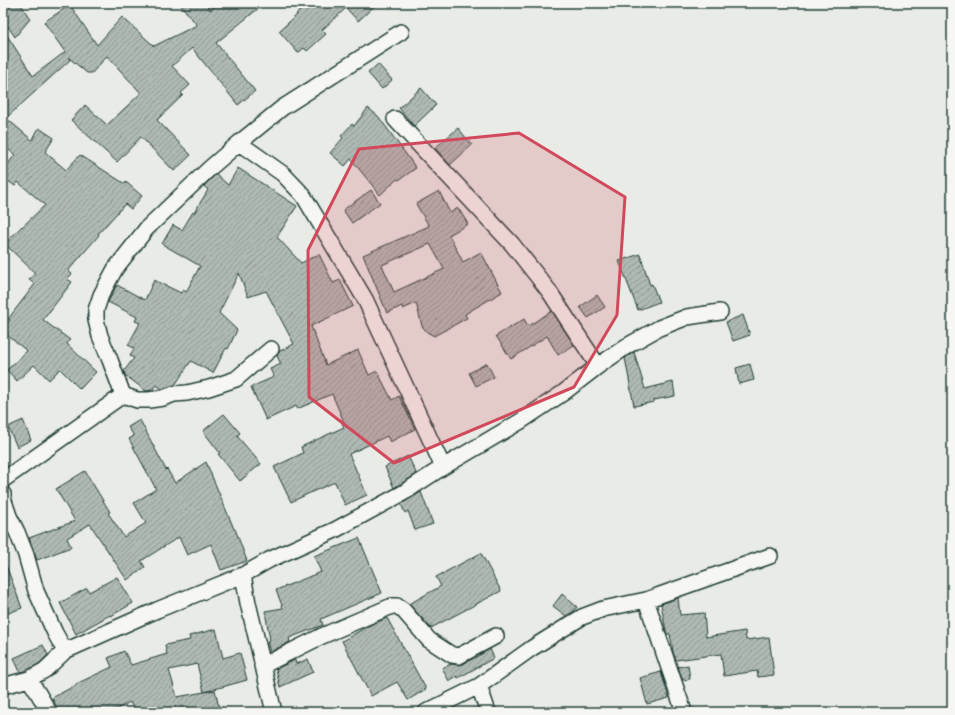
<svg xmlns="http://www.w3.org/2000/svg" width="955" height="715" viewBox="0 0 955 715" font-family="Kalam,sans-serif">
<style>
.building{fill:url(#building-hatch);stroke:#1f3d34;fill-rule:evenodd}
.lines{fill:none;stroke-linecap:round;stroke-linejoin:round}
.street-casing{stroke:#1f3d34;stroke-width:18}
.street{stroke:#f6f6f2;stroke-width:15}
.marked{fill:#d1495b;fill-opacity:0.2;stroke:#d1495b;stroke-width:3;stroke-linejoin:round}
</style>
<defs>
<pattern id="building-hatch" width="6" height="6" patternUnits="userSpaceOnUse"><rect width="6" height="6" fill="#b0bab5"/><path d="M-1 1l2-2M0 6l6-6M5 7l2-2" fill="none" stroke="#8f9894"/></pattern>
</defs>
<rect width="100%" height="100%" fill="#e9ebe7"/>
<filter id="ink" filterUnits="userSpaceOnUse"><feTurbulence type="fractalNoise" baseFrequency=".025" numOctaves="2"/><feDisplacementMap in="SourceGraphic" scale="8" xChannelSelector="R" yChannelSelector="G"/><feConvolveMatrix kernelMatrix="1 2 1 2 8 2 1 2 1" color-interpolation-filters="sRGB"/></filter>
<g filter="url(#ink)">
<!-- building -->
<path class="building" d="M 3,3 L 20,3 L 30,19 L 15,37 L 3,19 Z
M 179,3 L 205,3 L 210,10 L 219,3 L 265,3 L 216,43 L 255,91 L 238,105 L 192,48 L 172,66 L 190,85 L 181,93 L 183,95 L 157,120 L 191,155 L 174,171 L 141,137 L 117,162 L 71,120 L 85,105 L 107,125 L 141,93 L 107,56 L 92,73 L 87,73 L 68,57 L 70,60 L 6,118 L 32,140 L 39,128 L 54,138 L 45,152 L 66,170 L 80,155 L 125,184 L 126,182 L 142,196 L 131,209 L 125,204 L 98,234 L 99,235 L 68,271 L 72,274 L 67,279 L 72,282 L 43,320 L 70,340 L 67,344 L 96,372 L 80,389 L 60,369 L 49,380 L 34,365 L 17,381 L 7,370 L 27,351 L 3,332 L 3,329 L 10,320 L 8,319 L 35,284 L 29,280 L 35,273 L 5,244 L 22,226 L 22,227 L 45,205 L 18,182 L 15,186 L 3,177 L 3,170 L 15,155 L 3,145 L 3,29 L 33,76 L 65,52 L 44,22 L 70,5 L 97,45 L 122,17 L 154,46 L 197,25 Z
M 309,3 L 378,3 L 358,21 L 346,8 L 322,30 L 326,34 L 307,51 L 304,48 L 298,53 L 279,31 L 297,15 L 296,14 Z
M 378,64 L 392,80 L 382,89 L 368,73 Z
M 421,88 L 436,105 L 414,126 L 399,108 Z
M 368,108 L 378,116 L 416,168 L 399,180 L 397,179 L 380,195 L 351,159 L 345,166 L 330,153 L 343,138 L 341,136 L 352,124 L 354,126 Z
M 458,128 L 472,145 L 450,165 L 435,148 Z
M 238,168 L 297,206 L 277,237 L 301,263 L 319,254 L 333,283 L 340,280 L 353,306 L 311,326 L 326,365 L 358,350 L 369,375 L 377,371 L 392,400 L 399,396 L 415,429 L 390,442 L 387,436 L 349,454 L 367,495 L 345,505 L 335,482 L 314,491 L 291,502 L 274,467 L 303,453 L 301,447 L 344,427 L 342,423 L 344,422 L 332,394 L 297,409 L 296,406 L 266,420 L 251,387 L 274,377 L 270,369 L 281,364 L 277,356 L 280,351 L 294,344 L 266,291 L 248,297 L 239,273 L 219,313 L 237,330 L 228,349 L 226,348 L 213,373 L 191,361 L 175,385 L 162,389 L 156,385 L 152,390 L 146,391 L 125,375 L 124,371 L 134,358 L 130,356 L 134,348 L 128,345 L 140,323 L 135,321 L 137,317 L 108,302 L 117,285 L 145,300 L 154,280 L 181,293 L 183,290 L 186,292 L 200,266 L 162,244 L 173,225 L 182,230 L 193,212 L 194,213 L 208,190 L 204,186 L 216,174 L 228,185 Z
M 371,190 L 380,203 L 352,223 L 343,210 Z
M 439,191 L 450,213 L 458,208 L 468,224 L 449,235 L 463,262 L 481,252 L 502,292 L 465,314 L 467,318 L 434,336 L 427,332 L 422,326 L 416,303 L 403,309 L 402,306 L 387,313 L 363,255 L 429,226 L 416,204 ZM 430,244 L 444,269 L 394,292 L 382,265 Z
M 640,254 L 650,285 L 652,284 L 659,302 L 638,310 L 619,261 Z
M 597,295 L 605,307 L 588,318 L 580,307 Z
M 552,311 L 574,345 L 558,355 L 547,336 L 511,359 L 496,336 L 524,319 L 528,326 Z
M 743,315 L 750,335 L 733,341 L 726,322 Z
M 634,352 L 645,389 L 673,382 L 675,396 L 654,400 L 654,402 L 634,406 L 625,358 Z
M 487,363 L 494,377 L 476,386 L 469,373 Z
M 750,364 L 754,380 L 739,384 L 736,368 Z
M 224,414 L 240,433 L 237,436 L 261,464 L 240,481 L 218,454 L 220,453 L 203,431 Z
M 23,420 L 31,440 L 17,447 L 8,427 Z
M 140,420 L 166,470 L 167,469 L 175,483 L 206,462 L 234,529 L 235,529 L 247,561 L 221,570 L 211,544 L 187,555 L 179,537 L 141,561 L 145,567 L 127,580 L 90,524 L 67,538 L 71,547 L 37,560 L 29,538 L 75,521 L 56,489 L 85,471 L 110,512 L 108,513 L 124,537 L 146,523 L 134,503 L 156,489 L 129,439 L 134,436 L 128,427 Z
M 408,456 L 416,473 L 414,474 L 415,475 L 394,488 L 385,467 Z
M 421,492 L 433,524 L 415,530 L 408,511 L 405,513 L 401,504 Z
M 359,538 L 382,593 L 321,619 L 323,625 L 289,638 L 290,642 L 270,652 L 267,641 L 270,640 L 265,611 L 283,608 L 276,590 L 321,572 L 314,556 Z
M 481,553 L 501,591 L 431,628 L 409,604 L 441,586 L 436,577 Z
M 3,560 L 4,560 L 22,608 L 3,615 Z
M 117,577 L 133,603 L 111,616 L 110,615 L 76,634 L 60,603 L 87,588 L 89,592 Z
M 562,594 L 577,607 L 573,612 L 566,616 L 553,606 Z
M 678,598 L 680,615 L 704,613 L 706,637 L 745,631 L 746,640 L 769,637 L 774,675 L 758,677 L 757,671 L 724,676 L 721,654 L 676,660 L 673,652 L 670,634 L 667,634 L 666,631 L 661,604 Z
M 387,618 L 426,689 L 408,700 L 397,682 L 371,696 L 342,641 L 370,625 Z
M 216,629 L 223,658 L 240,653 L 247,680 L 204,692 L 197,664 L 169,670 L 177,697 L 215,690 L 220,712 L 135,712 L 130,702 L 111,712 L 60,712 L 52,698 L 76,685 L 76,684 L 112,667 L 108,658 L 124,651 L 131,665 L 167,654 L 165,645 L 190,640 L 189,636 Z
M 43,645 L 48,655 L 40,663 L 26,671 L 20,672 L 14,658 Z
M 490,649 L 494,658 L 458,678 L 457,676 L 449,681 L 442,668 L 451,664 L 458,665 L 463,664 Z
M 308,659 L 313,672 L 280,687 L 276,669 L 295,660 L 296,664 Z
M 688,665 L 690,679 L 683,680 L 678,667 Z
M 661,672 L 669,698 L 647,704 L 640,678 Z"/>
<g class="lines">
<!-- street casing -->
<g class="street-casing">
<path id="street" d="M 395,119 L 512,244 L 549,291 L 598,366
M 239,143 L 283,174 L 303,195 L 365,299 L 443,467
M 123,395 L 110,360 L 100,336 L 96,320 L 96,310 L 101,295 L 115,269 L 147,228 L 210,168 L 239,143 L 282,108 L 401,32
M 123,395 L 137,400 L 149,400 L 163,398 L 174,394 L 187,393 L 209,388 L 236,379 L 271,349
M 3,480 L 123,395
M 3,494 L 3,498 L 9,516 L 17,532 L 26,555 L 36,591 L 55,633 L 65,651 L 45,670 L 29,679 L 3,686
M 646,600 L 684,712
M 65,651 L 157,610 L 243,575
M 262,666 L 322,636 L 392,606 L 397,606 L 403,610 L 429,640 L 452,655 L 459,656 L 496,636
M 29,679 L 38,693 L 49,712
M 479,686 L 532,648 L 582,617 L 603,609 L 646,600 L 770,556
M 274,712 L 248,603 L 243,575 L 269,560 L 335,530 L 403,493 L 443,467 L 521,421 L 563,393 L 598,366 L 627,346 L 659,328 L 687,317 L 720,312
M 426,712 L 479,686 L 488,712"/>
</g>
<!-- street -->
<use href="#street" class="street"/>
</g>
</g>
<!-- marked area -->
<path class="marked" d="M 519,133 L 625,197 L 617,315 L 574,387 L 394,463 L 309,397 L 308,250 L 359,149 Z"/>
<!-- margin -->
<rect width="955" height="715" fill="none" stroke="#f6f6f2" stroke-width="16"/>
<rect x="8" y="8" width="939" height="699" fill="none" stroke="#1f3d34" stroke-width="1.5" filter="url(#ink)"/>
</svg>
